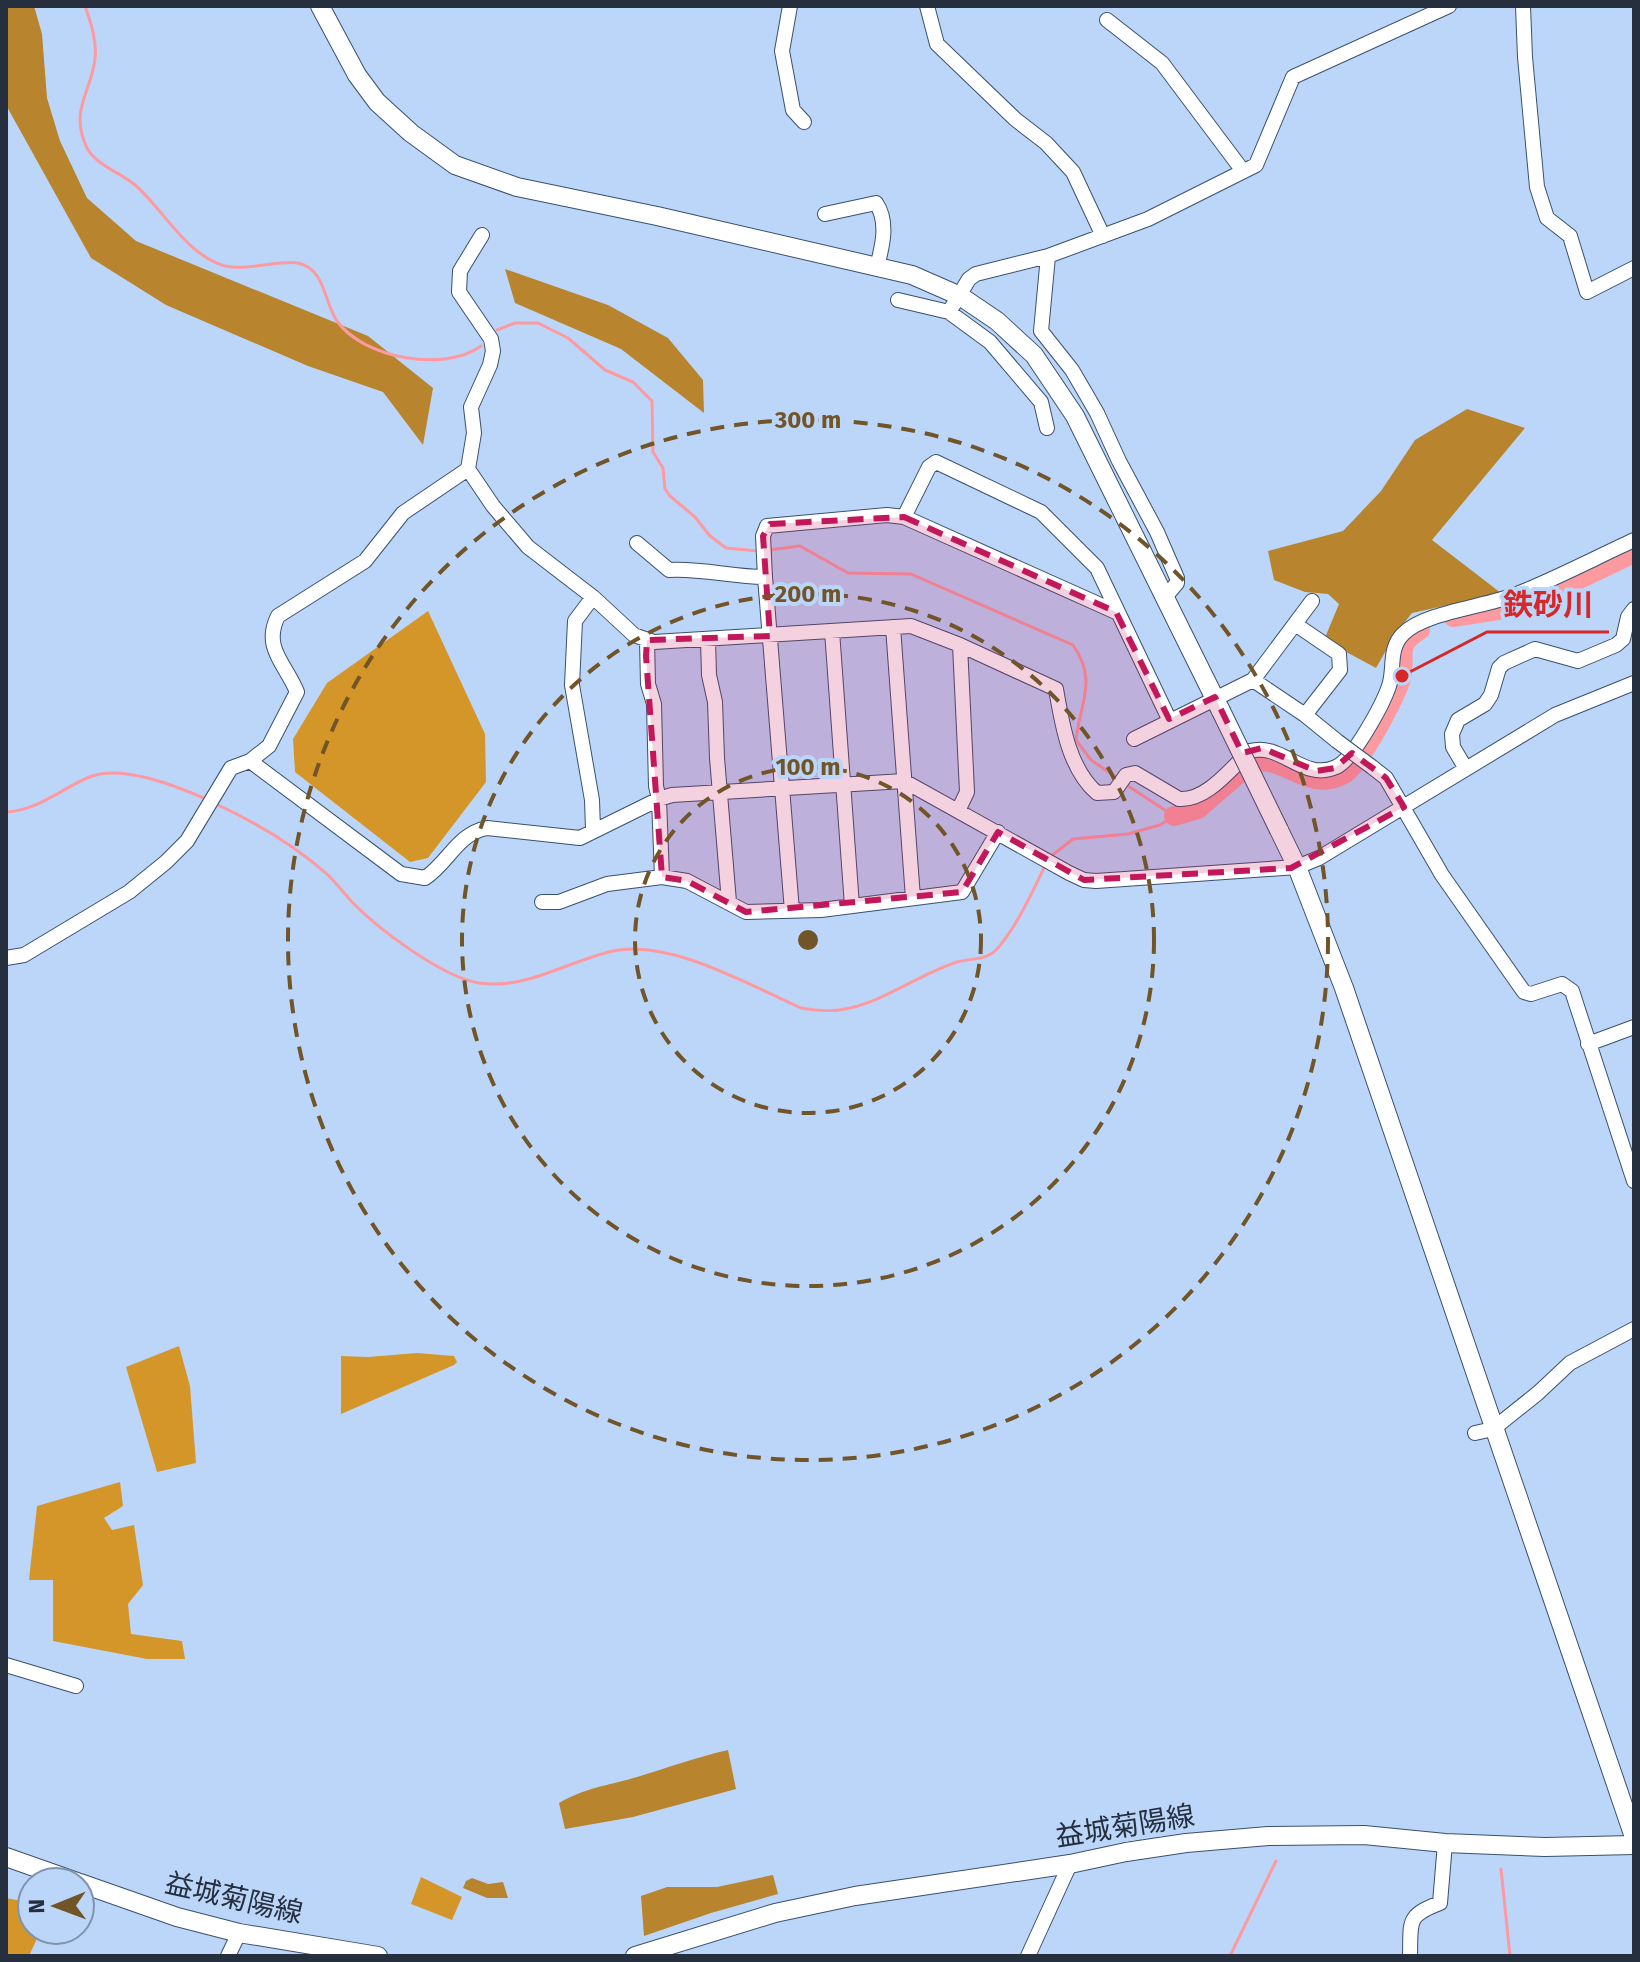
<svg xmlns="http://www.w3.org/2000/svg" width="1640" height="1962" viewBox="0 0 1640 1962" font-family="'Fira Sans','Noto Sans JP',sans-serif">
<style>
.green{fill:#d59629}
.forest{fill:#b8842e}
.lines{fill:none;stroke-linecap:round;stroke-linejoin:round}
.stream{stroke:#fc9aa0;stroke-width:3}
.river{stroke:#fc9aa0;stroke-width:20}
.street-casing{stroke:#3a506e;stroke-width:16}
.secondary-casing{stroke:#3a506e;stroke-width:20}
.street{stroke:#fff;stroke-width:14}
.secondary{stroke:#fff;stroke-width:18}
.street-bridge-casing{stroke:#3a506e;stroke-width:16;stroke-linecap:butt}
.secondary-bridge-casing{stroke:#3a506e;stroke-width:20;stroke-linecap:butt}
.street-bridge{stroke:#fff;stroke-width:14}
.secondary-bridge{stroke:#fff;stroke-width:18}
.marked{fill:#c2185b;fill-opacity:0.2;stroke:#c2185b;stroke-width:6;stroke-dasharray:16 10;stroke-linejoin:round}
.ring{fill:none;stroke:#715428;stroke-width:4;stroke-dasharray:14 10}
.labels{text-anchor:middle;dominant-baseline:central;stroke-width:8;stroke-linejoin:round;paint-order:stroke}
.street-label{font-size:28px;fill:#252f3d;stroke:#bcd6fa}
.centre{fill:#715428;stroke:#bcd6fa;stroke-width:4}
.ring-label{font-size:24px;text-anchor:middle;font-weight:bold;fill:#715428;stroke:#bcd6fa;stroke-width:8;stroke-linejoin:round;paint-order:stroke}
.leader{fill:none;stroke:#d62828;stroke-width:3}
.callout-dot{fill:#d62828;stroke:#bcd6fa;stroke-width:3}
.callout-label{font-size:30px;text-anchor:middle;font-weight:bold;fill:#d62828;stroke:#bcd6fa;stroke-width:8;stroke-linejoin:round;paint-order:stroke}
</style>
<rect width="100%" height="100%" fill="#bcd6fa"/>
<!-- green -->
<path class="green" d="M 428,611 L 485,734 L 486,782 L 428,858 L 410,862 L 295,772 L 293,739 L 327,683 Z
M 179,1346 L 190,1386 L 196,1463 L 157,1472 L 126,1367 Z
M 417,1353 L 454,1356 L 457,1362 L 454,1365 L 341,1414 L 341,1356 L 368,1357 Z
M 120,1482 L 123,1506 L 104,1518 L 112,1530 L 134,1525 L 143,1585 L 128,1604 L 131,1634 L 182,1641 L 185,1659 L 147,1659 L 53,1641 L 53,1580 L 29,1580 L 37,1506 Z
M 421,1877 L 462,1897 L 452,1920 L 411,1904 Z
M 6,1898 L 32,1903 L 32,1930 L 41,1930 L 29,1956 L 6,1956 Z"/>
<!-- forest -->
<path class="forest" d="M 6,6 L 34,6 L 42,34 L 47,98 L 60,141 L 87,198 L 136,241 L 368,336 L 433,388 L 423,445 L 383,392 L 308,366 L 166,305 L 91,258 L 6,105 Z
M 505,269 L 608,305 L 668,338 L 703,380 L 704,413 L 621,349 L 515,303 Z
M 1467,409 L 1525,428 L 1432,540 L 1501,593 L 1412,613 L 1396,633 L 1376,668 L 1324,640 L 1339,604 L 1328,594 L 1305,592 L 1274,580 L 1268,551 L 1343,531 L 1381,491 L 1415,440 Z
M 728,1750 L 736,1789 L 633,1817 L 565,1829 L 559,1803 C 587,1787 607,1786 637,1777 C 667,1768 697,1757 728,1750 Z
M 773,1875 L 778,1894 L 711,1913 L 644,1936 L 641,1896 L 667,1887 L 717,1887 Z
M 472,1878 L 488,1884 L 503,1882 L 508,1898 L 487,1898 L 463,1888 L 466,1881 Z"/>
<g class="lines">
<!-- stream -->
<path class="stream" d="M 85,6 C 91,23 97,41 95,59 C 91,93 69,110 87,148 C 96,165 121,173 135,185 C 164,210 186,255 225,266 C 246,271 279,260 298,263 C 326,269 324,303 337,321 C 363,358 444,373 481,346
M 497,330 L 515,323 L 538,323 L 568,338 L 605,370 L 633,382 L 652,401 L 653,452 L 663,468 L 665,489 L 670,496 L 695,517 L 710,536 L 726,548 L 758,551
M 769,550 L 800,546 L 848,573 L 911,574 L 1073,645 C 1098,680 1080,703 1076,740 L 1091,760 L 1119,779
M 216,804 C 257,823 294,845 328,875 C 337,884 344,893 352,902 C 378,929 442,977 479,983 C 526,990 568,961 613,951 C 670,939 749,985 801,1008 C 817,1011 834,1012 850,1008 C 888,999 920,974 957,962 C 971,958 986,961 997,949 C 1018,925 1032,892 1046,864
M 6,812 C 38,811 63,787 92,776 C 124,765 176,786 206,799
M 1050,857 L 1073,839 L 1128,834 L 1160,825 L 1174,816 L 1125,784
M 1501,1869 L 1510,1956
M 1230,1956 L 1276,1861"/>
<!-- river -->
<path class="river" d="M 1453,617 L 1523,606 L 1634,553
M 1174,816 L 1198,809 L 1250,764 C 1284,751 1306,795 1344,774 C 1360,765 1396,696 1401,678 C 1407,655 1393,646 1420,630"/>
<!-- street casing -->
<g class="street-casing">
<path id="street" d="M 790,6 L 782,51 L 793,110 L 804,122
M 927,6 L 937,44 L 1015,119 L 1046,143 L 1073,172 L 1103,236
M 1523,6 L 1525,57 L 1537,187 L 1547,218 L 1570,236 L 1587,292 L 1634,268
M 1107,20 L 1162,63 L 1243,171
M 825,214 L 876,203 C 889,222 882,247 877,267
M 1048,256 L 1041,331 L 1072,370 L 1097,413 L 1119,461 L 1157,532 L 1177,578 L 1177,583 L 1166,596
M 898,300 L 949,312 L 990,342 L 1041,402 L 1047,428
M 949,312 L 969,279 L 976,274 L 1048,256 L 1148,219 L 1256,165 L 1293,77 L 1449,6
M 468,469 L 493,506 L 528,547 L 593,597 L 634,635 L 654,642 L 911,626 L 960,645 L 1056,689 C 1062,724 1069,769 1097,793 L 1114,792 L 1126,775 L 1135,773 L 1179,799 C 1207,801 1231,768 1250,751 C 1282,742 1303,782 1336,767 C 1353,760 1383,704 1389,686 C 1395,669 1388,649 1403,634 C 1424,612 1486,607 1517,594 C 1557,578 1595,558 1634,540
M 904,517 L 929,467 L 936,462 L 1041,512 L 1097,568 L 1169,719
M 637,543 L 669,570 C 701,568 733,577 765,577
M 593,597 L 575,621 L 572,685 L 592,800 L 593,829
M 1295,624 L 1339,654 L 1340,670 L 1305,715
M 893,627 L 913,898
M 832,631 L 852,906
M 647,640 L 648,684 L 654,704 L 656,786 L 659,799 L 662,877
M 708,640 L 709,675 L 715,702 L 717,758 L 729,902
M 1253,680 L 1312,601
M 1134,739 L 1253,680 L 1305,715 L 1337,741
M 250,761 L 401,874 L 425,878 C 449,862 457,834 487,828 L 580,838 L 659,799 L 672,795 L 904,781 L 1069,873 L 1084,880 L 1096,881 L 1297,867 L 1319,858 L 1555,715 L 1634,683
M 1372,767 L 1386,778 L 1442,875 L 1524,992 L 1531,994 L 1562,984 L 1572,991 L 1634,1181
M 1466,769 L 1453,747 L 1452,734 L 1458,720 L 1485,704 L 1491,695 L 1499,668 L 1504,663 L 1535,649 L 1578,661 L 1616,645 L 1623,639 L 1628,617 L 1634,609
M 958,811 L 967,792 L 960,645
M 542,902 L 559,902 L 607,884 L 662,877 L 687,881 L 746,912 L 821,910 L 962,892 L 998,832
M 792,911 L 765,577 L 763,536 L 767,526 L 887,515 L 904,517 L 1116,612
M 6,958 L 24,955 L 129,892 L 166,862 L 187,841 L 231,768 L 250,761 L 269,746 L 297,692 C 286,664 262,648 278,616 L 365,561 L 403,513 L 468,469 L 474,433 L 471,407 L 490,365 L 493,351 L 491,339 L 459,292 L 460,271 L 482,235
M 1588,1044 L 1634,1027
M 1475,1433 L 1493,1429 L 1538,1393 L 1570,1363 L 1634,1329
M 6,1665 L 76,1686
M 228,1956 L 239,1933
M 1028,1956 L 1070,1864
M 1410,1956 C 1411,1921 1406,1916 1440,1903 L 1445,1843"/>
</g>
<!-- secondary casing -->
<g class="secondary-casing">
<path id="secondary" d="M 320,6 L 357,75 L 377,102 L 411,133 L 455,165 L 517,187 L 657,216 L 912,275 L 960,296 L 997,321 L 1034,355 L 1075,416 L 1221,711
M 1279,830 L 1297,867 L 1344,988 L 1634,1837
M 6,1857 L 77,1882
M 80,1883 L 177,1917 L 239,1933 L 378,1956
M 635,1956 L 775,1913 L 855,1896 L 1070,1864 L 1126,1852 L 1186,1843 L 1268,1836 L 1364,1835 L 1445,1843 L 1545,1847 L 1634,1845"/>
</g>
<!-- street -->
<use href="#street" class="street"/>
<!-- secondary -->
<use href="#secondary" class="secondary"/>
<!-- street-bridge casing -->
<g class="street-bridge-casing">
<path id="street-bridge" d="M 1337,741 L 1372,767"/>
</g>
<!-- secondary-bridge casing -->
<g class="secondary-bridge-casing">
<path id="secondary-bridge" d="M 1221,711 L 1279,830"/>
</g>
<!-- street-bridge -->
<use href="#street-bridge" class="street-bridge"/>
<!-- secondary-bridge -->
<use href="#secondary-bridge" class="secondary-bridge"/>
</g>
<!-- marked area -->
<path class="marked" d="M 904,517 L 1116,612 L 1169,719 L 1215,697 L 1242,753 L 1262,748 L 1316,771 L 1335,768 L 1352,753 L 1386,778 L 1404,807 L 1291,868 L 1084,880 L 998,832 L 962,892 L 746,912 L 687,881 L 662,877 L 646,656 L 647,640 L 770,636 L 763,536 L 770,524 Z"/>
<!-- distance rings -->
<g class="ring">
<circle cx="808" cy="940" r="173"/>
<circle cx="808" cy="940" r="346"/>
<circle cx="808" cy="940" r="520"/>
</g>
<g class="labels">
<!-- street labels -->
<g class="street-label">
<text transform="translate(1125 1826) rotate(-9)">益城菊陽線</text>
<text transform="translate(234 1898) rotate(13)">益城菊陽線</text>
</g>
</g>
<circle cx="808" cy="940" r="12" class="centre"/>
<g class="ring-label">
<text x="808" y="428">300 m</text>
<text x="808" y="602">200 m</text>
<text x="808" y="775">100 m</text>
</g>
<!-- callouts -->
<path class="leader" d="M1402 676L1487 632H1609"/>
<circle class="callout-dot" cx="1402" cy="676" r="8"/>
<g class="callout-label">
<text x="1548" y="615">鉄砂川</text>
</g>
<!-- border -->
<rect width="1640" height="1962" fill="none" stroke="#252f3d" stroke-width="16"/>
<!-- north arrow -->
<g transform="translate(56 1906) rotate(269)"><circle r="38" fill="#bcd6fa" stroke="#8093ae" stroke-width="2"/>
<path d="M0-6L14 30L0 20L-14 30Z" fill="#715428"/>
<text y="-12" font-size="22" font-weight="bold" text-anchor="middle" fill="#252f3d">N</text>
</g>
</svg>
